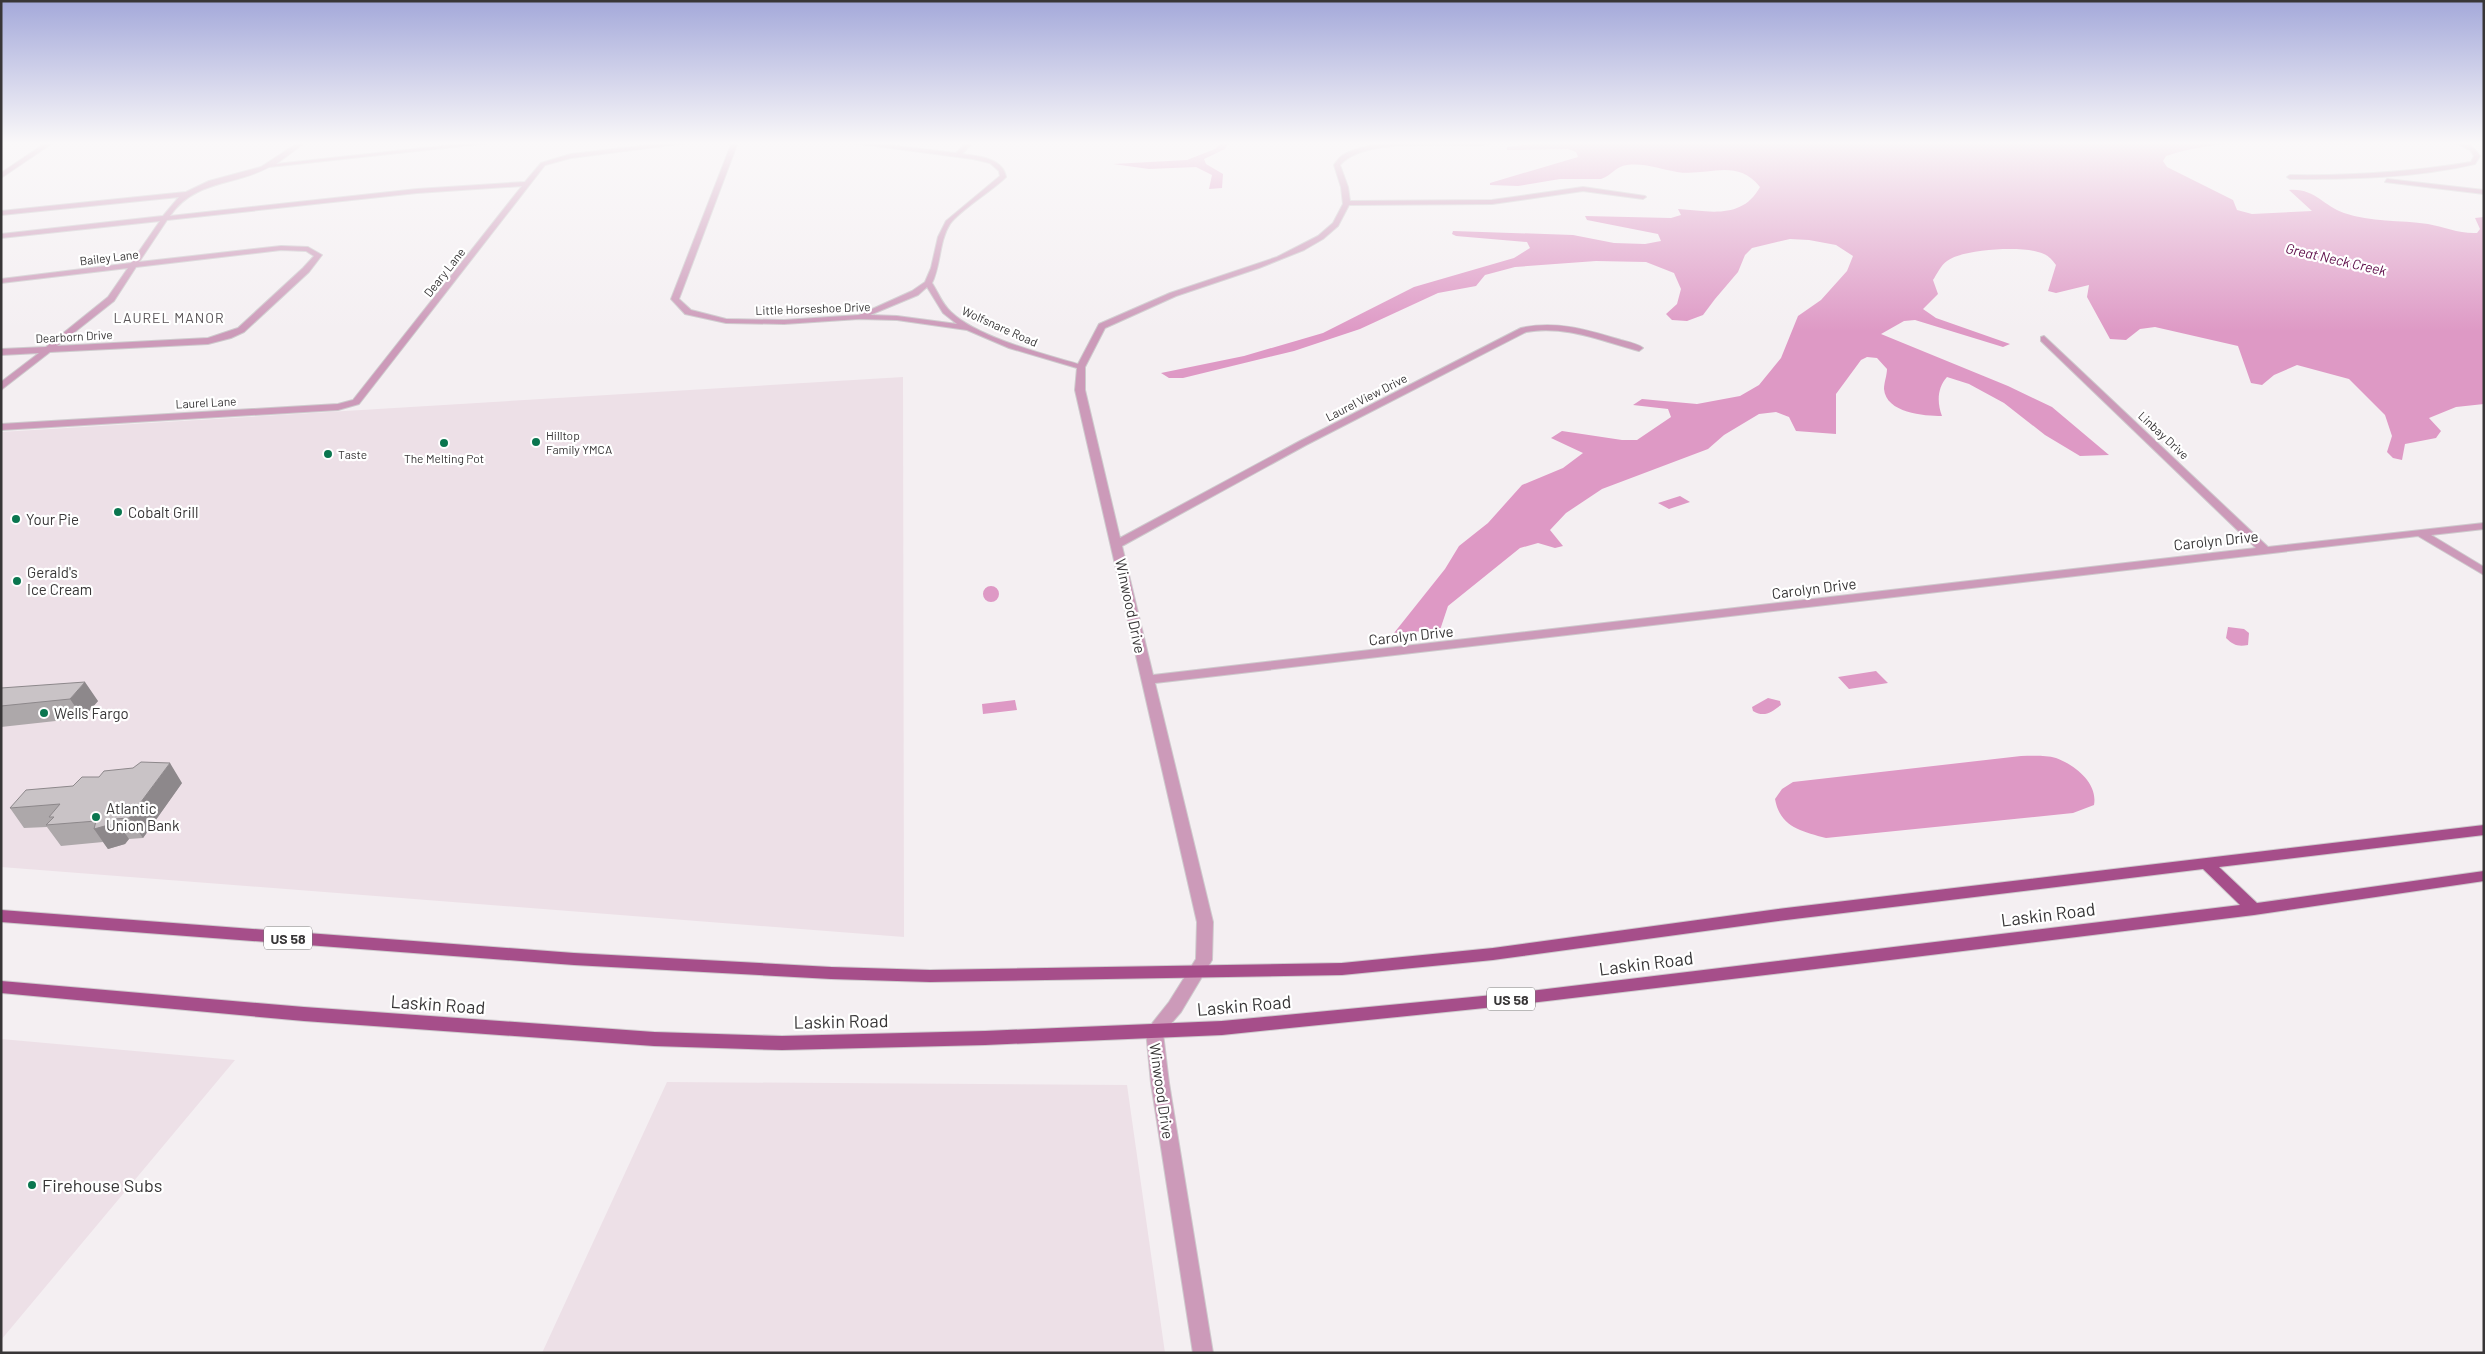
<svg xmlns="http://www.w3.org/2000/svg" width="2485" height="1354" viewBox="0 0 2485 1354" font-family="Barlow,sans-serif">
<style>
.built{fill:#ede0e7}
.water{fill:#de99c5}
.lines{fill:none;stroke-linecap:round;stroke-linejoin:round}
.street-casing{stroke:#cecacd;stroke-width:2}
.primary-casing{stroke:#cecacd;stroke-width:2}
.street{fill:#cc9ab9;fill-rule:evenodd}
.primary{fill:#a64e8a;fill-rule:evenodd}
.wall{fill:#ada8aa}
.shaded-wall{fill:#8d888b}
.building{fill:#c9c3c6;stroke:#8d888b}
.poi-dot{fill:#0a764f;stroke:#fff;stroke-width:2}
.labels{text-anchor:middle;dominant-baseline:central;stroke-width:4.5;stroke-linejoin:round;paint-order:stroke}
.far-street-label{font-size:12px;fill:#383637;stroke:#fff}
.far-poi-label{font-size:12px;fill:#383637;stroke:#fff;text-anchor:start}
.far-water-label{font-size:14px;font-style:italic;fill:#5c0a47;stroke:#fff}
.far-neighbourhood-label{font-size:14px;letter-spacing:1px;fill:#595457;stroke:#fff}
.shield{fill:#fff;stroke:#747273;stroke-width:1}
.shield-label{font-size:14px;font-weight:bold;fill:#383637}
.poi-label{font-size:15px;fill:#383637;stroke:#fff;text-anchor:start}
.street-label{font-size:15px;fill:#383637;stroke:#fff}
.near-street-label{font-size:18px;fill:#383637;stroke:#fff}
.near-poi-label{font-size:18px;fill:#383637;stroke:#fff;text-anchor:start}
</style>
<rect width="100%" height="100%" fill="#f4eff2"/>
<!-- built -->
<path class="built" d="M 903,377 L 904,937 L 1,867 L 1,432 Z
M 1,1039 L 235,1060 L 1,1340 Z
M 667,1082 L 1127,1085 L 1165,1353 L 542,1353 Z"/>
<!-- water -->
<path class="water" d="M 1222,142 L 1229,142 L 1225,149 L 1204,159 L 1206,164 L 1223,174 L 1222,188 L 1209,189 L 1212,175 L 1196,167 L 1149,169 L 1113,164 L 1187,160 L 1215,149 Z
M 1549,142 L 2348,142 L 2353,145 C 2291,144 2226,136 2166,156 L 2163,161 L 2167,167 L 2233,200 L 2237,210 L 2252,214 L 2312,211 L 2289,190 C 2315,188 2323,206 2344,213 C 2371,222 2400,220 2428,224 C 2444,227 2460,234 2477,233 L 2480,229 L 2475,218 L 2484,217 L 2484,404 L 2456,407 L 2429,418 L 2441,431 L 2436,438 L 2405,444 L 2402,460 L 2393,458 L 2387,452 L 2392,436 L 2385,415 L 2349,379 L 2297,365 L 2274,375 L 2262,385 L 2251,383 L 2238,346 L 2155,327 L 2140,329 L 2126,340 L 2110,339 L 2087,297 L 2089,285 L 2056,293 L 2048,291 L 2056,265 C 2051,258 2047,254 2038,252 C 2019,246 1963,249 1947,261 C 1941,265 1937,274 1933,280 L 1938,294 L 1923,309 L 1936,318 L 2010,344 L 2003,347 L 1915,320 L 1904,321 L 1881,334 L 2008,386 L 2052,407 L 2109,455 L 2080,456 L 2045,435 L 2004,403 L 1969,384 L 1947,377 C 1937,388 1937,403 1942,416 C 1924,416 1886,413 1884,389 C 1884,383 1887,375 1887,369 L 1877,358 L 1867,357 L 1861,360 L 1836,394 L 1836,434 L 1796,431 L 1789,417 L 1776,412 L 1759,414 L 1724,435 L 1708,449 L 1602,489 L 1566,513 L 1550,530 L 1563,546 L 1555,548 L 1538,543 L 1520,548 L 1448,606 L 1440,630 L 1394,633 L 1445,569 L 1459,546 L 1488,523 L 1522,485 L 1563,468 L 1583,453 L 1551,438 L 1562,431 L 1622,440 L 1637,440 L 1671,417 L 1668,409 L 1633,405 L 1642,399 L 1697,404 L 1740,396 L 1759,385 L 1781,358 L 1798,316 L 1821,300 L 1847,271 L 1853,256 L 1836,245 L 1809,240 L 1790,239 L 1752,248 L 1745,255 L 1738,272 L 1715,299 L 1703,315 L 1687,321 L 1672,320 L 1666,314 L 1677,304 L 1681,289 L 1674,273 L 1646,262 L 1596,261 L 1515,267 L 1485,275 L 1476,286 L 1438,293 L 1360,329 L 1294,351 L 1183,378 L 1169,378 L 1161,373 L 1244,356 L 1323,333 L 1414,287 L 1514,258 L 1530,248 L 1527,242 L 1456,236 L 1452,234 L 1453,231 L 1573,235 L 1614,243 L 1645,244 L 1661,241 L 1658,234 L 1587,220 L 1585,216 L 1671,218 L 1681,215 L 1678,209 C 1709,211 1742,220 1760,187 C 1736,157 1707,177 1677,172 C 1659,169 1646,163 1627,165 C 1616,166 1611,176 1601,179 L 1560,179 L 1518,186 L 1490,185 L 1490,183 L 1578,157 L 1576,152 L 1568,149 L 1507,150 L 1507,147 Z
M 1680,496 L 1690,502 L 1669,509 L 1658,503 Z
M983 594a8 8 0 1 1 16 0a8 8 0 1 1-16 0Z
M 2228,627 L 2244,629 L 2249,633 L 2248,645 C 2238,647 2233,645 2226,638 Z
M 1876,671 L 1888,683 L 1849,689 L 1838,677 Z
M 1768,698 L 1780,701 L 1781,705 C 1771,712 1765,718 1753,711 L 1752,707 Z
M 1015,700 L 1017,710 L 983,714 L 982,704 Z
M 2021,756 C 2032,756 2045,755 2056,758 C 2075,765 2098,783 2094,805 L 2073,813 L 1826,838 C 1801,831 1780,827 1775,799 L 1782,789 L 1793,782 Z"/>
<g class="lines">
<!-- street casing -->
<g class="street-casing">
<path id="street" d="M 47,142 L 54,142 L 1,178 L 1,173 Z
M 299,142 L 306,142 L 276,164 L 478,142 L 500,142 L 269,167 C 235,186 194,180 170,216 L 417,189 L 525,182 L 541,163 L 571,154 L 675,142 L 695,142 L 571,158 L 545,165 L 359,404 L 338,410 L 1,430 L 1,424 L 338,404 L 353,400 L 522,186 L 417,193 L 167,220 L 139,262 L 281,246 L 308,247 L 322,255 L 309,272 L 244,332 L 231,338 L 208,344 L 50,352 L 1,390 L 1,382 L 39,353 L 1,355 L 1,349 L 46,347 L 108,297 L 128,268 L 1,283 L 1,279 L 131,263 L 160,221 L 1,238 L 1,234 L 163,216 L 179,197 L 1,215 L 1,211 L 186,192 L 209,181 L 261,167 ZM 281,250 L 306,251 L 314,256 L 303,268 L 238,328 L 208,338 L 57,346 L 114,301 L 136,267 Z
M 732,142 L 738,142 L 679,299 L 691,310 L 726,319 L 784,320 L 859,315 L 912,291 L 925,282 L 931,268 L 938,237 L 946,221 L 1000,176 L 999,171 L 990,163 L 973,159 L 845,142 L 864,142 L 956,153 L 967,142 L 973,142 L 962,154 C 978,156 1003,158 1006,177 C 992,191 960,210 950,224 C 939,241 941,265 932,283 C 938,292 942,304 951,312 C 977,337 1043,354 1078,364 L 1099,324 L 1170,293 L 1277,257 L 1318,236 L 1333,223 L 1343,204 L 1341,187 L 1334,165 C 1337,161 1340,156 1345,154 C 1382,135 1453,142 1496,142 C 1487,147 1472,145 1462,145 C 1431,145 1361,140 1340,165 L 1348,187 L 1350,201 L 1492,200 L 1583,187 L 1645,196 L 1646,197 L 1643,199 L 1583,191 L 1492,204 L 1349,205 L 1338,226 L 1323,239 L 1304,250 L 1259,268 L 1176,296 L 1105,328 L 1085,367 L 1085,390 L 1120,538 L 1300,441 L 1521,328 C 1556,320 1588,330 1621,340 C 1629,342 1638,344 1643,348 L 1639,351 C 1601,341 1566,325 1526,332 L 1306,445 L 1122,546 L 1153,675 L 2256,548 L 2041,341 L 2041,337 L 2044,336 L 2268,547 L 2484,523 L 2484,529 L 2431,535 L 2484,567 L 2484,575 L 2418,536 L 1155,683 L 1213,922 L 1212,960 L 1181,1012 L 1163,1033 L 1169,1083 L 1213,1353 L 1193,1353 L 1151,1083 L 1146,1031 L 1169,1002 L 1196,959 L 1197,922 L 1075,390 L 1077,368 L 1009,348 L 967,330 L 897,320 L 859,319 L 784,324 L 726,323 L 685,314 L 671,299 ZM 927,287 L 943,313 L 957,324 L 897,316 L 870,315 L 918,295 Z
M 2454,142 C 2466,142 2473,146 2480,156 L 2475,164 C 2415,178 2352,179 2290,179 L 2287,177 L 2290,175 C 2351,176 2411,172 2471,162 L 2474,156 L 2470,150 Z
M 2480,142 L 2484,142 L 2484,144 L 2481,143 Z
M 2387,179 L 2484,190 L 2484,194 L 2385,182 Z"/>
</g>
<!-- primary casing -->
<g class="primary-casing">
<path id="primary" d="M 2484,825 L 2484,835 L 2219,867 L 2257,903 L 2484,871 L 2484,881 L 2254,915 L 1890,960 L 1514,1005 L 1222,1035 L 985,1045 L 782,1050 L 654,1046 L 304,1021 L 1,993 L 1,981 L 304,1007 L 654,1032 L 782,1036 L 985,1031 L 1222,1021 L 1514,993 L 2240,905 L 2203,869 L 1786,920 L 1493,960 L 1342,975 L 930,982 L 831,979 L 574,965 L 1,922 L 1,910 L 574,953 L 831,967 L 930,970 L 1342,963 L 1493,948 L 1786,908 Z"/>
</g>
<!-- street -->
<use href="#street" class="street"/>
<!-- primary -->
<use href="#primary" class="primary"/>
</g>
<!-- wall -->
<path class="wall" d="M 1,688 L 98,701 L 83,718 L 1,727 Z
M 182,783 L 143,838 L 129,839 L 125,844 L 108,849 L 103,842 L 61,846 L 47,827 L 24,828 L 10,808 Z"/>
<!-- shaded-wall -->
<path class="shaded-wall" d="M 85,682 L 98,701 L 83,718 L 70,699 Z
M 170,763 L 182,783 L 143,838 L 129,818 Z
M 115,819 L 129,839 L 125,844 L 108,849 L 94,829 Z"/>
<!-- building -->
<path class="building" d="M 85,682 L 70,699 L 1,706 L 1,688 Z
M 141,762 L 170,763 L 129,818 L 115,819 L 112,824 L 94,829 L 96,821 L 46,825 L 54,817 L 49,817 L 60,804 L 10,808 L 26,790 L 73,786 L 82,777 L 99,777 L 104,771 L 133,768 Z"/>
<!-- sky -->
<linearGradient id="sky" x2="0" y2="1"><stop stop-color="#a4a9da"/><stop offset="0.43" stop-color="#faf8f9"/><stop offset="1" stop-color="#faf8f9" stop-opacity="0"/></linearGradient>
<rect width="2485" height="332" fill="url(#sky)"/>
<!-- markers -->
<g class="poi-dot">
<circle cx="536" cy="442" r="5"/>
<circle cx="444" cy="443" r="5"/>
<circle cx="328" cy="454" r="5"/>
<circle cx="118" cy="512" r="5"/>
<circle cx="16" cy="519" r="5"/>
<circle cx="17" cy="581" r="5"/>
<circle cx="44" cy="713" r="5"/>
<circle cx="96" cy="817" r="5"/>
<circle cx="32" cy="1185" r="5"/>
</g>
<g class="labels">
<!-- far-street labels -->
<g class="far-street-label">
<text transform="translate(109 257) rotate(-7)">Bailey Lane</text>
<text transform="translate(444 272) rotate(-52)">Deary Lane</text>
<text transform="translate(813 308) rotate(-2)">Little Horseshoe Drive</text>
<text transform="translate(1000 326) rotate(24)">Wolfsnare Road</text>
<text transform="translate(74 336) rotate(-3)">Dearborn Drive</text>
<text transform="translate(1366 397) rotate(-27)">Laurel View Drive</text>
<text transform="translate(206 402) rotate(-3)">Laurel Lane</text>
<text transform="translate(2164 435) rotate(43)">Linbay Drive</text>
</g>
<!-- far-poi labels -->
<g class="far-poi-label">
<text x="546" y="435">Hilltop<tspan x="546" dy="14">Family YMCA</tspan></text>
<text x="338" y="454">Taste</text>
<text x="444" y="458" text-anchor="middle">The Melting Pot</text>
</g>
<!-- far-water labels -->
<g class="far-water-label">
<text transform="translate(2336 259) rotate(13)">Great Neck Creek</text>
</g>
<!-- far-neighbourhood labels -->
<g class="far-neighbourhood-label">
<text x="169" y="317">LAUREL MANOR</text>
</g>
<!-- shield labels -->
<g class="shield">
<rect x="264" y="926.5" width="48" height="23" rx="4"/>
<rect x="1487" y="987.5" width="48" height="23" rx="4"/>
</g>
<g class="shield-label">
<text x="288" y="938">US 58</text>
<text x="1511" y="999">US 58</text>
</g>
<!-- poi labels -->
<g class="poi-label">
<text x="128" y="512">Cobalt Grill</text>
<text x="26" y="519">Your Pie</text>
<text x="27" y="572">Gerald's<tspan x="27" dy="17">Ice Cream</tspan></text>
<text x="54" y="713">Wells Fargo</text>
<text x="106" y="808">Atlantic<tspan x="106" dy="17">Union Bank</tspan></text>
</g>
<!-- street labels -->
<g class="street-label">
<text transform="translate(2216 540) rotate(-6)">Carolyn Drive</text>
<text transform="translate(1814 588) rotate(-7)">Carolyn Drive</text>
<text transform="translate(1131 606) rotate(78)">Winwood Drive</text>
<text transform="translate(1411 635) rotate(-6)">Carolyn Drive</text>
<text transform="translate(1162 1091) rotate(82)">Winwood Drive</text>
</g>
<!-- near-street labels -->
<g class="near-street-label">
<text transform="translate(2048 914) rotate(-7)">Laskin Road</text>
<text transform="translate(1646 963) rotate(-7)">Laskin Road</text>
<text transform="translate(438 1004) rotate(4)">Laskin Road</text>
<text transform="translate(1244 1005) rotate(-5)">Laskin Road</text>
<text transform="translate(841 1021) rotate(-1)">Laskin Road</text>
</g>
<!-- near-poi labels -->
<g class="near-poi-label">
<text x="42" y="1185">Firehouse Subs</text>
</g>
</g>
<!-- border -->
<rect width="2485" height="1354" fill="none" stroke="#383637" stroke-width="5"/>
</svg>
